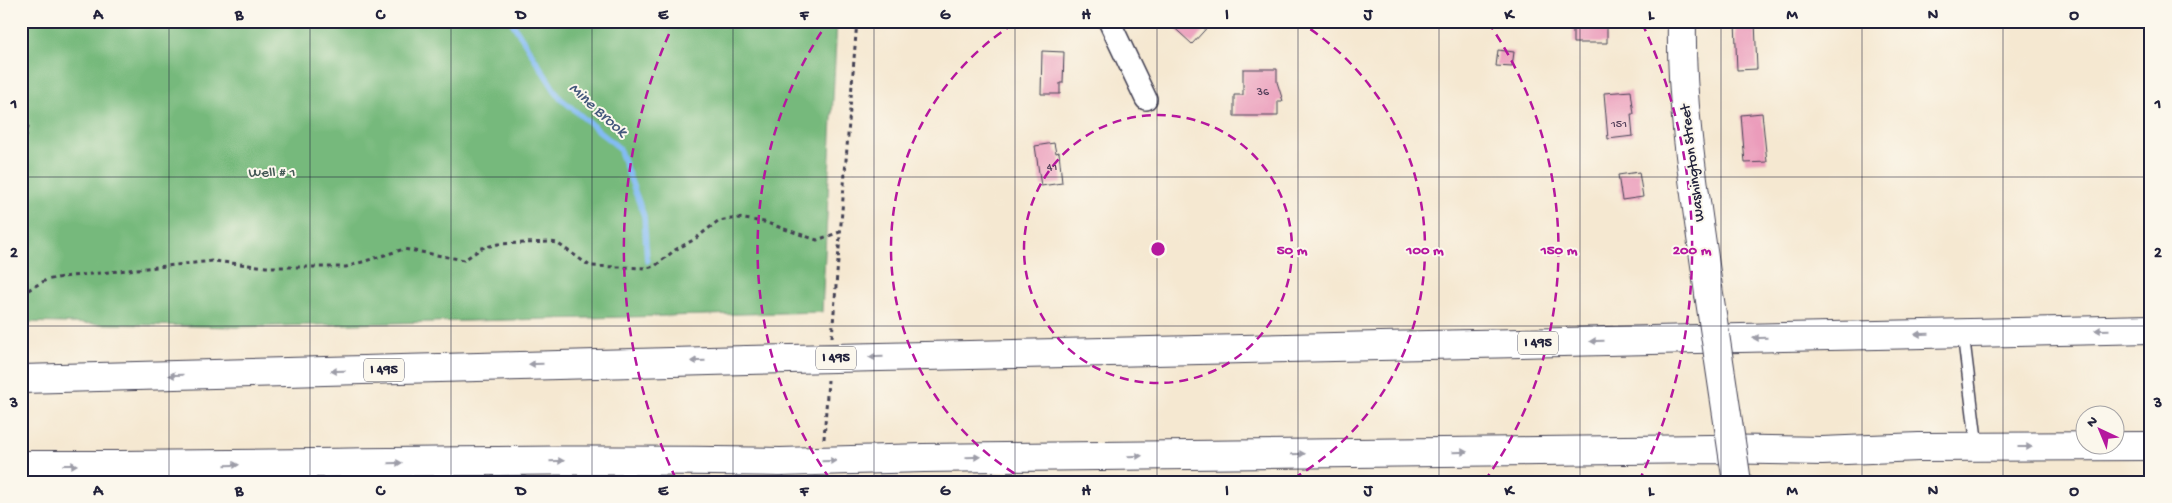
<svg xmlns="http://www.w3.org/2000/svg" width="2172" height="503" viewBox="0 0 2172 503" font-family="'Gochi Hand',sans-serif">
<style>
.forest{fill:#76b97c;stroke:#4c6e5c}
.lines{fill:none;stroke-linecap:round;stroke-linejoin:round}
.stream{stroke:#83bbf4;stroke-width:5.5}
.building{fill:#eb9cbb}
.service-casing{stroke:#424052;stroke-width:14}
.minor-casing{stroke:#424052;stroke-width:24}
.secondary-casing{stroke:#424052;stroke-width:30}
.motorway-casing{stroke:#424052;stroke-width:30}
.path{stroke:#424052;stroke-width:3;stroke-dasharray:4 4;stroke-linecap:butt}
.service{stroke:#fff;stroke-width:11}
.minor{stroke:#fff;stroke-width:21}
.secondary{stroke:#fff;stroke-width:28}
.motorway{stroke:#fff;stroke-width:28}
.secondary-bridge-casing{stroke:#424052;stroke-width:30;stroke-linecap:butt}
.motorway-bridge-casing{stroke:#424052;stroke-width:30;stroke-linecap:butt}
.secondary-bridge{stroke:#fff;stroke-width:28}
.motorway-bridge{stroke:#fff;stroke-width:28}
.oneway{fill:#9c9ca7}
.grid{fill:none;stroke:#22223b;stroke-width:1;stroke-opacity:0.55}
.ring{fill:none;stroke:#b5179e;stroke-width:2.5;stroke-dasharray:9 6}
.labels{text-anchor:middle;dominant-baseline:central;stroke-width:4;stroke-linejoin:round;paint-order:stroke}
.number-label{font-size:12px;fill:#54405b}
.shield{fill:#fbf7ec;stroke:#636270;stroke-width:1}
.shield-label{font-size:14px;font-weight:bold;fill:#22223b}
.street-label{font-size:15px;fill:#22223b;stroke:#fbf7ec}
.park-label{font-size:15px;fill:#445955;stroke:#fbf7ec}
.water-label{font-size:16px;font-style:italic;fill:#44587c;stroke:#fbf7ec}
.centre{fill:#b5179e;stroke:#fbf7ec;stroke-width:2.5}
.ring-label{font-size:15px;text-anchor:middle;font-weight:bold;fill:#b5179e;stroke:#fbf7ec;stroke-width:4;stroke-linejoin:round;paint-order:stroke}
.neatline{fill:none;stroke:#22223b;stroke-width:2}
.grid-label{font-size:16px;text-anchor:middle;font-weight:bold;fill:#22223b}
</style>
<rect width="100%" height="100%" fill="#fbf7ec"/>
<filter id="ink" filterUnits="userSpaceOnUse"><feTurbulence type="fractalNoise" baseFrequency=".02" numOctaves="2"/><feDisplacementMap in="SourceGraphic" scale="10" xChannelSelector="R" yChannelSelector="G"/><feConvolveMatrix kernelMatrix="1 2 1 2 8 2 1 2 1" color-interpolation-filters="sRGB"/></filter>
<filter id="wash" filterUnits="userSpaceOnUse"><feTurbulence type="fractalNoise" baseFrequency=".0096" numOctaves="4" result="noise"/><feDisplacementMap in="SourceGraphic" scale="20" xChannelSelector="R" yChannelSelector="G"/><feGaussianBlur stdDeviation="1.12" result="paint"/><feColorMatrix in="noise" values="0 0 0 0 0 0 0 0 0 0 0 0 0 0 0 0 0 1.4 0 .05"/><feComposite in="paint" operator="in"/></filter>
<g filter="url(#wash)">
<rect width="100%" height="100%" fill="#f5e8d1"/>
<!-- forest -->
<path class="forest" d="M 21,21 L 837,21 L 822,312 L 236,327 L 21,322 Z"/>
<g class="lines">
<!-- stream -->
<path class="stream" d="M 511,21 L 559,97 L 619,148 L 644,216 L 647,261"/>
</g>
<g id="blocks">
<!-- building -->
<path class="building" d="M 1167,21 L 1213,21 L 1192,44 Z
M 1586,21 L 1607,21 L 1607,43 L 1573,43 L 1573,25 L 1586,25 Z
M 1735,21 L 1755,21 L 1757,69 L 1737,70 Z
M 1498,50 L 1514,52 L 1512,67 L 1496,66 Z
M 1042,51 L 1064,52 L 1063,83 L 1060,83 L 1060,94 L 1041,94 Z
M 1243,69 L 1277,69 L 1277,82 L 1283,101 L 1278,101 L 1278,116 L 1234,116 L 1234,95 L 1243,95 Z
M 1631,91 L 1634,114 L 1631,114 L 1633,136 L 1608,139 L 1604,93 Z
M 1762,113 L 1767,162 L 1745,163 L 1741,115 Z
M 1054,143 L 1056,153 L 1059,152 L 1062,183 L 1041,186 L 1035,146 Z
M 1639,172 L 1643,197 L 1622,200 L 1618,175 Z"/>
</g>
</g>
<g filter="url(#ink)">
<use href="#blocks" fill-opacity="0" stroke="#424052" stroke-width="1"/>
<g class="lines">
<!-- service casing -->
<g class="service-casing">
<path id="service" d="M 1963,333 L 1977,447"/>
</g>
<!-- minor casing -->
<g class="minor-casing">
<path id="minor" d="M 1109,21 L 1146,99"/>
</g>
<!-- secondary casing -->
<g class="secondary-casing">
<path id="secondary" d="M 1682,21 C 1680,112 1697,204 1709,294"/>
</g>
<!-- motorway casing -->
<g class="motorway-casing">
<path id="motorway" d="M 925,356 L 2151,329
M 21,379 L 747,360
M 924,458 L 1710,449 L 1822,451 L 1919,447 L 2151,446
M 21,465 C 274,466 527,457 780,462"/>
</g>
<!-- path -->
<path class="path" d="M 21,121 L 28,127 L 24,145 L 21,148
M 21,294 L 46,280 L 62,277 L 213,261 L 266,267 L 346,267 L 404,249 L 464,260 L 482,248 L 498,244 L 550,242 L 557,243 L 590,266 L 647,268 L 655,266 L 675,250 L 695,239 L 718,221 L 738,218 L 764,222 L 817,240 L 840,232
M 832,337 L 857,21
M 824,439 L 828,380"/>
<!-- service -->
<use href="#service" class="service"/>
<!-- minor -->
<use href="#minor" class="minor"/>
<!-- secondary -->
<use href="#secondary" class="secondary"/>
<!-- motorway -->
<use href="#motorway" class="motorway"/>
<!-- secondary-bridge casing -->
<g class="secondary-bridge-casing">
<path id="secondary-bridge" d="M 1709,294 L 1737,482"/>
</g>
<!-- motorway-bridge casing -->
<g class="motorway-bridge-casing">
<path id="motorway-bridge" d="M 747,360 L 925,356
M 780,462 L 924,458"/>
</g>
<!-- secondary-bridge -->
<use href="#secondary-bridge" class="secondary-bridge"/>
<!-- motorway-bridge -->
<use href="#motorway-bridge" class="motorway-bridge"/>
</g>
<!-- one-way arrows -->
<defs><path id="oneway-solid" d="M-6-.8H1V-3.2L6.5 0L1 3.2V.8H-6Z" transform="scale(1.25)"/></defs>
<g class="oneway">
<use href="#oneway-solid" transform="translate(2102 330) rotate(179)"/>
<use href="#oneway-solid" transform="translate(1922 334) rotate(179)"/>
<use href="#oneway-solid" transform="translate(1760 338) rotate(179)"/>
<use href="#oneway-solid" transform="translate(1597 341) rotate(179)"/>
<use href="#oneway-solid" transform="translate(876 357) rotate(179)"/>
<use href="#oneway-solid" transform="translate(698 361) rotate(179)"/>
<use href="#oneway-solid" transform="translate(536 364) rotate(179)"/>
<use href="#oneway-solid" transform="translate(338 371) rotate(178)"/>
<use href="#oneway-solid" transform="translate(176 375) rotate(179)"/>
<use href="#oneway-solid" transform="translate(2025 447)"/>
<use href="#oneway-solid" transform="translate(1460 452) rotate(-1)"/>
<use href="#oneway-solid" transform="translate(1298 454) rotate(-1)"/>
<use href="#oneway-solid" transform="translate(1135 456) rotate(-1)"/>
<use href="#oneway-solid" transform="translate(973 457) rotate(-1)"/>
<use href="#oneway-solid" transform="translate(557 461) rotate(-1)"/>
<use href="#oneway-solid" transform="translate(829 461) rotate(-2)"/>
<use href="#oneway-solid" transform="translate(395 463) rotate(-1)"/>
<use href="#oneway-solid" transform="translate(70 465)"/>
<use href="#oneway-solid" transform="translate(232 465) rotate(-1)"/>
</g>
</g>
<!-- grid -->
<path class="grid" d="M 169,21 L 169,482M 310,21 L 310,482M 451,21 L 451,482M 592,21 L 592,482M 733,21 L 733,482M 874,21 L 874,482M 1015,21 L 1015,482M 1157,21 L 1157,482M 1298,21 L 1298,482M 1439,21 L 1439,482M 1580,21 L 1580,482M 1721,21 L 1721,482M 1862,21 L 1862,482M 2003,21 L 2003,482M 21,177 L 2151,177M 21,326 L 2151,326"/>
<!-- distance rings -->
<g class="ring">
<circle cx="1158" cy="249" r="134"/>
<path d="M1027 481A267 267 0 0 1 1018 21M1298 21A267 267 0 0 1 1289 481"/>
<path d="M830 479A401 401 0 0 1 828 22M1488 22A401 401 0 0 1 1486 479"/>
<path d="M676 479A534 534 0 0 1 674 23M1642 23A534 534 0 0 1 1640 479"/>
</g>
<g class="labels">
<!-- number labels -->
<g class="number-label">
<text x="1263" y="93">36</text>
<text x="1619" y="125">151</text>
<text x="1052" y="168">41</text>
</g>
<!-- shield labels -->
<g class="shield">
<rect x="1518" y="331.5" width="40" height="23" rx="4"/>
<rect x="816" y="346.5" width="40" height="23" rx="4"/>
<rect x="364" y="358.5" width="40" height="23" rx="4"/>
</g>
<g class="shield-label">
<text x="1538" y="343">I 495</text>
<text x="836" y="358">I 495</text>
<text x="384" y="370">I 495</text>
</g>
<!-- street labels -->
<g class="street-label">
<text transform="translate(1693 163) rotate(-97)">Washington Street</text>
</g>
<!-- park labels -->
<g class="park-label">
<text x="272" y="173">Well # 1</text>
</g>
<!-- water labels -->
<g class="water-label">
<text transform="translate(597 111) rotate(42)">Mine Brook</text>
</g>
</g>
<circle cx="1158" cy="249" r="8" class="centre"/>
<g class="ring-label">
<text x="1292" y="254">50 m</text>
<text x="1425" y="254">100 m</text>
<text x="1559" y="254">150 m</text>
<text x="1692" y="254">200 m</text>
</g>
<!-- margin -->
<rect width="2172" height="503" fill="none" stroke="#fbf7ec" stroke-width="55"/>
<!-- north arrow -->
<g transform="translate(2100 430) rotate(316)"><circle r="24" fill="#fbf7ec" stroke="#a4a2a5"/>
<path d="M0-4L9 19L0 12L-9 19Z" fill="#b5179e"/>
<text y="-8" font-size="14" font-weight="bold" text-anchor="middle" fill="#22223b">N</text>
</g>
<rect x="28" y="28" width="2116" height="448" class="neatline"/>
<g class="grid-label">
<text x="98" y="19">A</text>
<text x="239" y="19">B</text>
<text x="380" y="19">C</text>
<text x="521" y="19">D</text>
<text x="663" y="19">E</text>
<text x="804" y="19">F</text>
<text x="945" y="19">G</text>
<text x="1086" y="19">H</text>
<text x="1227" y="19">I</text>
<text x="1368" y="19">J</text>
<text x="1509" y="19">K</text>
<text x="1651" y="19">L</text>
<text x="1792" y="19">M</text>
<text x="1933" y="19">N</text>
<text x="2074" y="19">O</text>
<text x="14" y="108">1</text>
<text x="2158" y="108">1</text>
<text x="14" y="257">2</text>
<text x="2158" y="257">2</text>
<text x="14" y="407">3</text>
<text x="2158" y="407">3</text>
<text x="98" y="495">A</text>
<text x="239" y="495">B</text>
<text x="380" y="495">C</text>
<text x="521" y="495">D</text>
<text x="663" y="495">E</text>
<text x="804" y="495">F</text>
<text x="945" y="495">G</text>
<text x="1086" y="495">H</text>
<text x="1227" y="495">I</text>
<text x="1368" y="495">J</text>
<text x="1509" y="495">K</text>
<text x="1651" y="495">L</text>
<text x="1792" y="495">M</text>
<text x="1933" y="495">N</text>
<text x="2074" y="495">O</text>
</g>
</svg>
